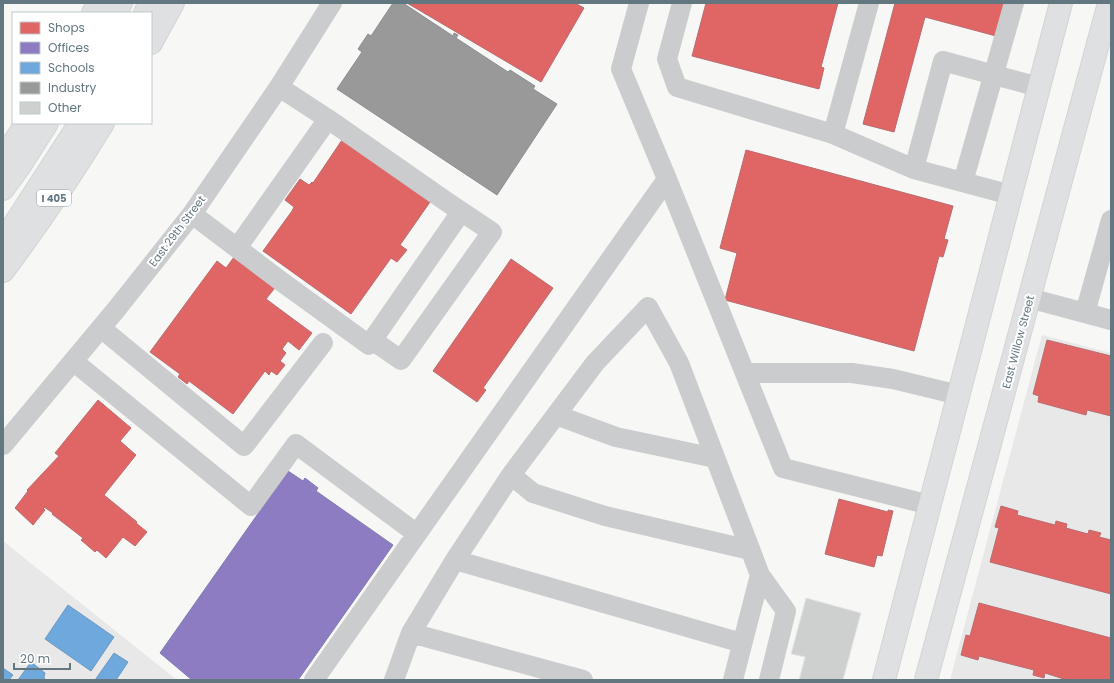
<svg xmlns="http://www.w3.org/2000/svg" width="1114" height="683" viewBox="0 0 1114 683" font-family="Poppins,sans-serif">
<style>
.built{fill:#e7e8e7}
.shops{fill:#e06666;stroke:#ba6b6e}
.offices{fill:#8e7cc3;stroke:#817aaf}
.schools{fill:#6fa8dc;stroke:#6b99c0}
.industry{fill:#999;stroke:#888f92}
.building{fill:#ced0d0;stroke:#e6e6e6}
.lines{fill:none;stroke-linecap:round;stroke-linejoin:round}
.major-casing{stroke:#d3d4d4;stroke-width:24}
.highway-casing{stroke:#d2d3d3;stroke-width:24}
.minor{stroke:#cbcccd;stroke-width:20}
.major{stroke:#dfe0e1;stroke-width:22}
.highway{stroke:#dfe0e1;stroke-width:22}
.labels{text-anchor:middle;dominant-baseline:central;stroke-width:4;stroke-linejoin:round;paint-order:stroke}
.shield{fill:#fff;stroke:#91a0a6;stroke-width:1}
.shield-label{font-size:10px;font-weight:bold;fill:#627780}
.street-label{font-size:11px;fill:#627780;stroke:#fff}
</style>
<rect width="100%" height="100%" fill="#f7f7f6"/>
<!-- built -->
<path class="built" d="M 1042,335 L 1111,353 L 1111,680 L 950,680 Z
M 3,541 L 177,680 L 3,680 Z"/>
<!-- shops -->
<path class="shops" d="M 407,3 L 575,3 L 584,8 L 541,82 Z
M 706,3 L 838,3 L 821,67 L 824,68 L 819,89 L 692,56 Z
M 895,3 L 1005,3 L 996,36 L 925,17 L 894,132 L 863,124 Z
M 342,140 L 430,202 L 400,245 L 407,250 L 397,262 L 391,258 L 351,314 L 263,251 L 292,211 L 294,207 L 285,200 L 300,179 L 309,185 L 312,182 L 313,183 Z
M 746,150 L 953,206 L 944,239 L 948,240 L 943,257 L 939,256 L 914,351 L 725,300 L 737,253 L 720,248 Z
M 237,253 L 278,284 L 266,299 L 312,333 L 299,350 L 288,341 L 282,349 L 286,353 L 280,361 L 285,365 L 277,375 L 271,371 L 269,375 L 265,371 L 233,414 L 189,381 L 187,384 L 178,377 L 180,374 L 150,352 L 217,261 L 226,268 Z
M 511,259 L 553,288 L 483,388 L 486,390 L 477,402 L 433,371 Z
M 1047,340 L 1111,356 L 1111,416 L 1087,410 L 1086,415 L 1038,402 L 1039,396 L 1033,394 Z
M 98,400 L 131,428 L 120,441 L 136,455 L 104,495 L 137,522 L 136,523 L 147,532 L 135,546 L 123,537 L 106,558 L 97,550 L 95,552 L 81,540 L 83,538 L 52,514 L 53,513 L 44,507 L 43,508 L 45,510 L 33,525 L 15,508 L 28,491 L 27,490 L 59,456 L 55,453 Z
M 839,499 L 888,512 L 888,510 L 893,511 L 882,556 L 877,555 L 874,567 L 825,554 Z
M 1001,506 L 1018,511 L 1017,515 L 1055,525 L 1056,521 L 1067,524 L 1066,528 L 1088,534 L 1089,530 L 1101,533 L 1099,537 L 1111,540 L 1111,594 L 990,562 L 999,528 L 995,527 Z
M 979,603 L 1111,638 L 1111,680 L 1067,680 L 1045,673 L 1044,678 L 1033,675 L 1034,670 L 979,656 L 978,660 L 961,655 L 966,635 L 970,636 Z"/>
<!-- offices -->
<path class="offices" d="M 288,471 L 303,481 L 305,478 L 318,488 L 316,491 L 393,545 L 298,680 L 192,680 L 160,653 Z"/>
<!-- schools -->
<path class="schools" d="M 68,605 L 114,637 L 91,671 L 45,639 Z
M 114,653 L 128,662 L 116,680 L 95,680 Z
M 31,662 L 45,673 L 44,677 L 45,680 L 18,680 Z
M 3,668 L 13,675 L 9,680 L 3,680 Z"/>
<!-- industry -->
<path class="industry" d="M 393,3 L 403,3 L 453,36 L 454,33 L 458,35 L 456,38 L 508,72 L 510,70 L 535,86 L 533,89 L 557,104 L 497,195 L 337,89 L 362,52 L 358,49 L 368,34 L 371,36 Z"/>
<!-- building -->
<path class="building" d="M 806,598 L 861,613 L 843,680 L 799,680 L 805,657 L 791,654 Z"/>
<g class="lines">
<!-- major casing -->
<g class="major-casing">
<path id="major" d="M 884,680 L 1061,3
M 926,680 L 1109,3"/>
</g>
<!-- highway casing -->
<g class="highway-casing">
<path id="highway" d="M 93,13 L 99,3
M 116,13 L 121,3
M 145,13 L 150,3
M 151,43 L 173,3
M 3,159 L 27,123
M 3,189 L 19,167 L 47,123
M 3,240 L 14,225 L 80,123
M 3,271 C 39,223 72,174 103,123"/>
</g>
<!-- minor -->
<path class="minor" d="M 639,3 L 621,69 L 667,179 L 783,468 L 930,505
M 682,3 L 667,59 L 677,87 L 833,134
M 869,3 L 833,134 L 914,169 L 1011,195
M 328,119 L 447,202 L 492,232 L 401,360 L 372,340
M 914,169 L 943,61 L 1039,87
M 963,182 L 1014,3
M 192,214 L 237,248 L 328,119 L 279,87
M 237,248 L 282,282 L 369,345 L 461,212
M 1029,298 L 1111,320
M 1085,313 L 1111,220
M 101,328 L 244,446 L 323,343
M 73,361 L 251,506 L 296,444 L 417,534
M 745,373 L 852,373 L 893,379 L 959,395
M 556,415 L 616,437 L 715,458
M 3,445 L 115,311 L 192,214 L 279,87 L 332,3
M 511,475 L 533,493 L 605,516 L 750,550
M 455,560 L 742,643
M 411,633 L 583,680
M 314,680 L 667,179
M 394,680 L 411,633 L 455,560 L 511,475 L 595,363 L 648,307 L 679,363 L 760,575 L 786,611 L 769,680
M 733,680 L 760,575"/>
<!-- major -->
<use href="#major" class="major"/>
<!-- highway -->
<use href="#highway" class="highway"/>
</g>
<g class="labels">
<!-- shield labels -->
<rect class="shield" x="37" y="190" width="34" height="16" rx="3"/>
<g class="shield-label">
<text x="54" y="198">I 405</text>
</g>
<!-- street labels -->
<g class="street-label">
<text transform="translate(177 231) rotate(-53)">East 29th Street</text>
<text transform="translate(1018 342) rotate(-75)">East Willow Street</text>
</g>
</g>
<!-- border -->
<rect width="1114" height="683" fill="none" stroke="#627780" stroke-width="8"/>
<!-- legend -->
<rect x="12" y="12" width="140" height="112" fill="#ffffff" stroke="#c0c9cc"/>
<rect x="20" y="22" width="20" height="12" fill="#e06666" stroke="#c0c9cc"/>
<text x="48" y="32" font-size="12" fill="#627780">Shops</text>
<rect x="20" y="42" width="20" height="12" fill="#8e7cc3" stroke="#c0c9cc"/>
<text x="48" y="52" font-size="12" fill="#627780">Offices</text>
<rect x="20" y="62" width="20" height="12" fill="#6fa8dc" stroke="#c0c9cc"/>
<text x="48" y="72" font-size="12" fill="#627780">Schools</text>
<rect x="20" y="82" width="20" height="12" fill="#999999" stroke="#c0c9cc"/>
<text x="48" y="92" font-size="12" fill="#627780">Industry</text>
<rect x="20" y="102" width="20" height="12" fill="#ced0d0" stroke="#c0c9cc"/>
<text x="48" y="112" font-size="12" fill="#627780">Other</text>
<!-- scale -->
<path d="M14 663v6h56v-6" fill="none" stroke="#627780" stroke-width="2"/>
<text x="20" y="663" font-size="12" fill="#627780" stroke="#ffffff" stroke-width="3" paint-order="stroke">20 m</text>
</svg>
